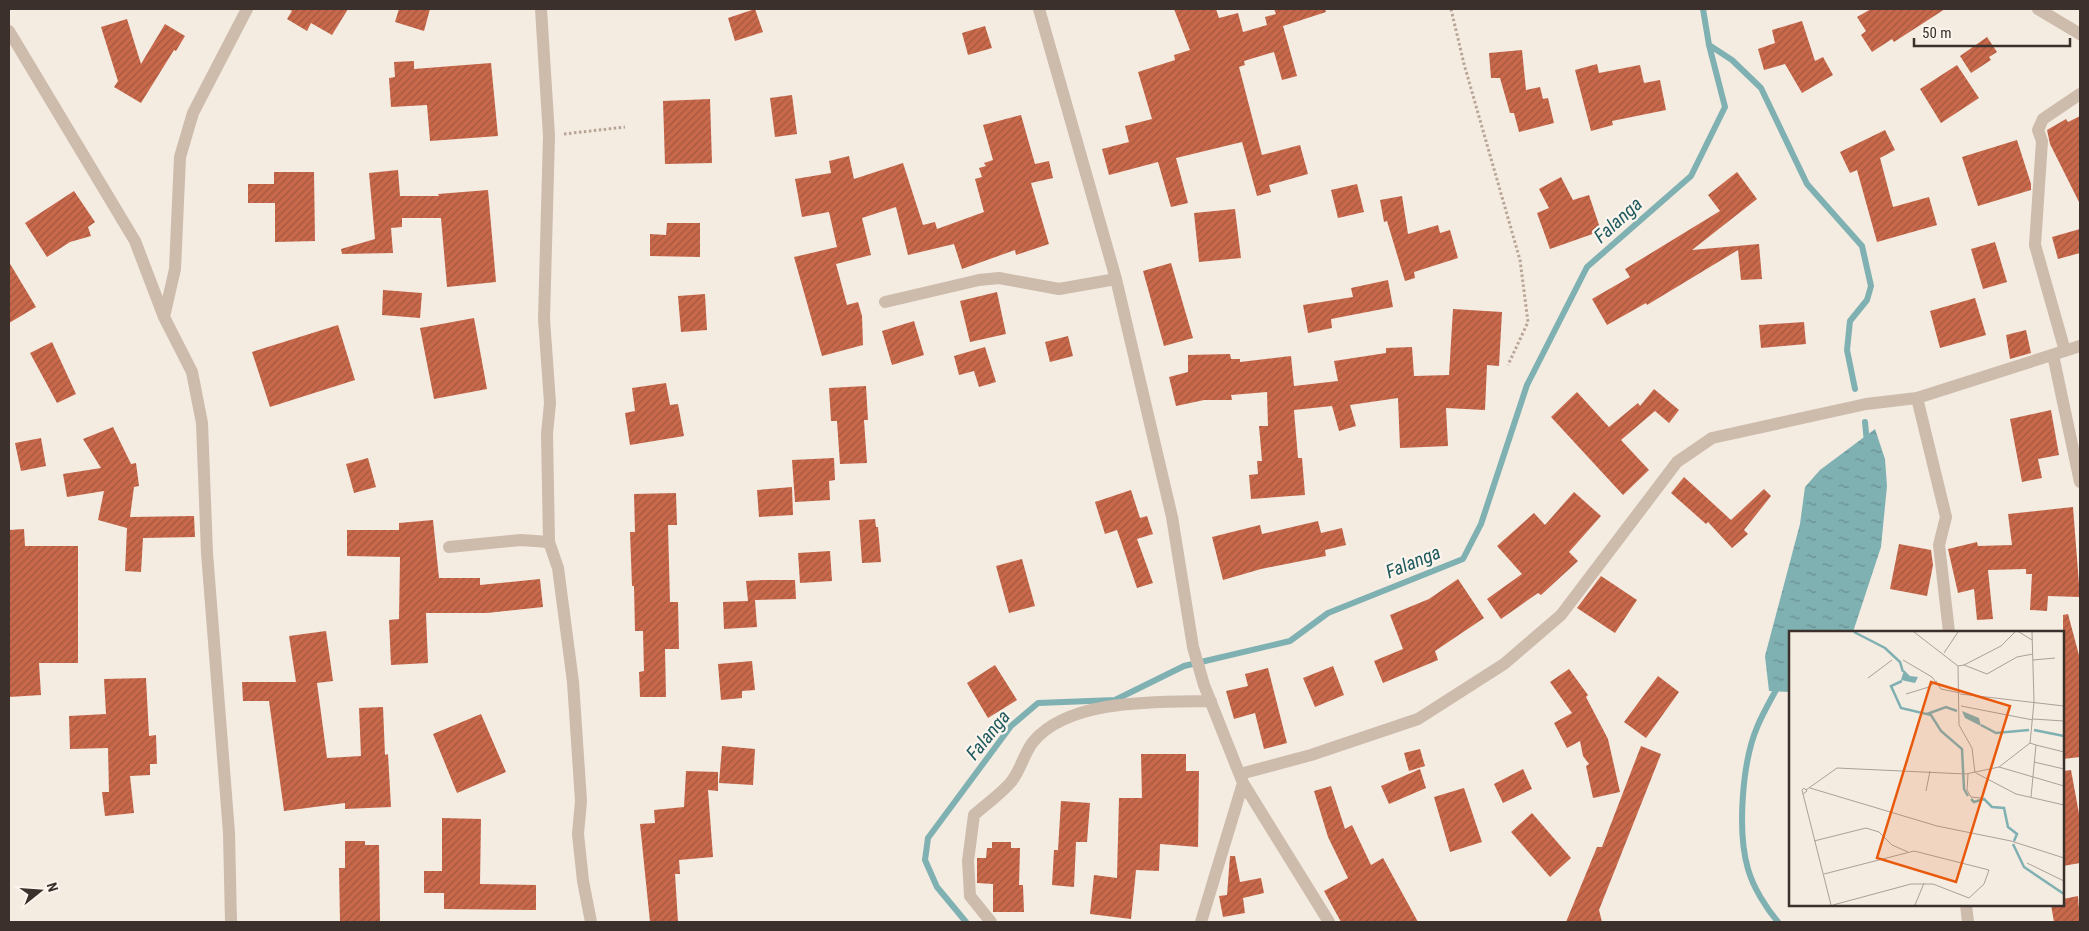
<svg xmlns="http://www.w3.org/2000/svg" width="2089" height="931" viewBox="0 0 2089 931" font-family="'Roboto Condensed',sans-serif">
<style>
.water{fill:url(#water-ripples)}
.lines{fill:none;stroke-linecap:round;stroke-linejoin:round}
.stream{stroke:#7fb0b2;stroke-width:6}
.building{fill:url(#building-hatch)}
.path{stroke:#b9a596;stroke-width:3;stroke-dasharray:2.5 2.5;stroke-linecap:butt}
.service{stroke:#cdbbac;stroke-width:12}
.minor{stroke:#cdbbac;stroke-width:12}
.labels{text-anchor:middle;dominant-baseline:central;stroke-width:4.5;stroke-linejoin:round;paint-order:stroke}
.water-label{font-size:19px;font-style:italic;fill:#1f5a5e;stroke:#fbf5ee}
.inset-river{fill:none;stroke:#7fb0b2;stroke-width:2.5}
.inset-road{fill:none;stroke:#aaa098;stroke-width:1}
.view{fill:#e8590c;fill-opacity:0.15;stroke:#e8590c;stroke-width:2.5}
.inset-edge{fill:none;stroke:#3b302b;stroke-width:2.5}
</style>
<defs>
<pattern id="water-ripples" width="26" height="14" patternUnits="userSpaceOnUse" patternTransform="scale(1.25)"><rect width="26" height="14" fill="#7fb0b2"/><path d="M2 4q2-2 4 0t4 0M15 11q2-2 4 0t4 0" fill="none" stroke="#699091"/></pattern>
<pattern id="building-hatch" width="6" height="6" patternUnits="userSpaceOnUse" patternTransform="scale(1.25)"><rect width="6" height="6" fill="#c8694b"/><path d="M-1 1l2-2M0 6l6-6M5 7l2-2" fill="none" stroke="#a4573f"/></pattern>
</defs>
<rect width="100%" height="100%" fill="#f4ebe1"/>
<!-- water -->
<path class="water" d="M 1875,429 L 1885,459 L 1887,486 L 1881,547 L 1853,632 L 1790,632 L 1790,692 L 1769,691 L 1765,656 L 1800,524 L 1805,487 L 1820,470 Z"/>
<g class="lines">
<!-- stream -->
<path class="stream" d="M 1709,45 L 1732,60 L 1761,88 L 1807,184 L 1862,246 L 1871,286 L 1867,300 L 1850,321 L 1847,350 L 1855,389
M 1865,422 L 1867,443
M 966,922 L 937,887 L 925,860 L 928,838 L 1011,726 L 1038,703 L 1115,700 L 1184,666 L 1290,641 L 1328,613 L 1463,559 L 1481,524 L 1527,385 L 1587,267 L 1691,176 L 1725,107 L 1709,45 L 1703,9
M 1778,922 C 1766,908 1753,887 1748,869 C 1737,832 1742,761 1758,725 C 1764,711 1772,698 1779,684"/>
</g>
<!-- building -->
<path class="building" d="M 288,9 L 348,9 L 332,35 L 311,23 L 307,31 L 287,19 L 292,11 Z
M 399,9 L 430,9 L 424,31 L 395,22 Z
M 755,9 L 763,32 L 735,41 L 728,18 Z
M 1174,9 L 1216,9 L 1219,18 L 1238,13 L 1243,32 L 1267,25 L 1265,17 L 1276,14 L 1274,9 L 1325,9 L 1326,12 L 1283,26 L 1297,76 L 1282,80 L 1274,52 L 1244,61 L 1245,65 L 1239,67 L 1262,155 L 1300,145 L 1308,174 L 1269,185 L 1271,192 L 1257,196 L 1242,142 L 1176,158 L 1188,203 L 1171,207 L 1158,162 L 1109,175 L 1102,149 L 1129,142 L 1125,126 L 1152,119 L 1138,72 L 1175,60 L 1174,55 L 1190,50 Z
M 1871,9 L 1945,9 L 1894,42 L 1892,39 L 1872,52 L 1861,35 L 1866,31 L 1857,17 Z
M 127,19 L 141,64 L 165,24 L 185,36 L 176,51 L 174,50 L 141,103 L 114,87 L 118,81 L 101,27 Z
M 1802,21 L 1815,61 L 1823,57 L 1833,75 L 1802,93 L 1785,64 L 1764,70 L 1758,49 L 1775,43 L 1772,30 Z
M 985,26 L 992,48 L 968,55 L 962,33 Z
M 1987,37 L 1997,52 L 1989,57 L 1991,60 L 1971,73 L 1960,56 Z
M 1522,50 L 1526,90 L 1540,87 L 1543,99 L 1548,98 L 1554,123 L 1519,132 L 1514,113 L 1510,113 L 1500,78 L 1491,78 L 1489,53 Z
M 414,61 L 414,69 L 491,63 L 498,136 L 430,141 L 427,105 L 391,107 L 389,78 L 395,77 L 394,62 Z
M 1597,64 L 1599,73 L 1640,65 L 1644,83 L 1660,80 L 1666,110 L 1612,121 L 1613,125 L 1591,131 L 1575,70 Z
M 1957,65 L 1979,98 L 1941,123 L 1920,89 Z
M 792,95 L 797,134 L 775,137 L 770,98 Z
M 710,99 L 712,163 L 665,164 L 663,101 Z
M 1021,115 L 1035,164 L 1049,161 L 1053,178 L 1031,183 L 1049,244 L 1016,255 L 1015,250 L 962,269 L 954,244 L 908,255 L 896,207 L 862,218 L 871,255 L 836,264 L 847,305 L 858,302 L 862,316 L 863,345 L 822,356 L 794,257 L 837,247 L 829,212 L 802,217 L 795,179 L 831,173 L 829,161 L 849,156 L 854,179 L 903,163 L 923,225 L 935,222 L 937,229 L 984,212 L 975,179 L 982,177 L 979,168 L 986,166 L 984,163 L 993,160 L 983,125 Z
M 2080,116 L 2080,204 L 2050,144 L 2047,130 L 2066,119 L 2068,122 Z
M 1885,130 L 1895,150 L 1880,158 L 1893,207 L 1929,197 L 1937,225 L 1877,242 L 1857,170 L 1850,173 L 1840,152 Z
M 2017,140 L 2031,184 L 2031,190 L 1978,206 L 1962,157 Z
M 398,170 L 400,196 L 439,196 L 438,194 L 488,190 L 496,282 L 447,287 L 441,218 L 402,218 L 402,227 L 391,228 L 393,253 L 342,254 L 341,249 L 375,239 L 369,173 Z
M 274,172 L 314,172 L 315,241 L 275,242 L 275,203 L 248,203 L 248,184 L 274,184 Z
M 1737,172 L 1757,199 L 1692,250 L 1759,244 L 1762,279 L 1741,280 L 1738,250 L 1647,305 L 1646,303 L 1607,325 L 1592,299 L 1630,277 L 1625,269 L 1720,211 L 1708,195 Z
M 1561,177 L 1573,200 L 1589,195 L 1601,231 L 1550,249 L 1537,213 L 1549,208 L 1539,189 Z
M 1357,184 L 1364,212 L 1338,218 L 1331,190 Z
M 74,191 L 95,222 L 88,227 L 91,236 L 70,242 L 47,257 L 25,223 Z
M 1402,196 L 1408,234 L 1438,225 L 1440,233 L 1450,230 L 1458,258 L 1414,272 L 1415,278 L 1405,281 L 1387,221 L 1384,222 L 1380,200 Z
M 1235,209 L 1241,258 L 1199,262 L 1194,213 Z
M 667,223 L 700,223 L 700,257 L 650,256 L 650,234 L 666,235 Z
M 2080,229 L 2080,253 L 2058,259 L 2052,237 Z
M 1995,242 L 2007,282 L 1983,289 L 1971,249 Z
M 9,262 L 36,307 L 9,323 Z
M 1171,263 L 1193,338 L 1164,346 L 1143,271 Z
M 1388,280 L 1393,307 L 1331,319 L 1332,328 L 1308,333 L 1303,305 L 1353,297 L 1351,288 Z
M 383,290 L 422,293 L 420,318 L 382,315 Z
M 997,292 L 1006,334 L 970,342 L 960,301 Z
M 705,294 L 707,330 L 681,332 L 678,296 Z
M 1975,298 L 1986,335 L 1940,348 L 1930,311 Z
M 1453,309 L 1502,312 L 1499,366 L 1487,365 L 1485,410 L 1446,408 L 1448,446 L 1400,448 L 1398,398 L 1350,405 L 1356,426 L 1339,431 L 1332,406 L 1294,410 L 1298,458 L 1302,458 L 1305,495 L 1251,499 L 1249,475 L 1258,474 L 1257,461 L 1262,461 L 1259,426 L 1268,426 L 1267,392 L 1231,395 L 1232,400 L 1204,400 L 1176,406 L 1169,377 L 1188,372 L 1188,355 L 1230,354 L 1231,359 L 1240,359 L 1240,362 L 1291,356 L 1294,386 L 1338,381 L 1334,361 L 1386,353 L 1386,348 L 1412,347 L 1414,376 L 1449,375 Z
M 474,318 L 487,389 L 434,399 L 420,328 Z
M 914,321 L 924,355 L 892,365 L 882,331 Z
M 1804,322 L 1806,344 L 1761,348 L 1759,325 Z
M 338,325 L 355,380 L 270,407 L 252,352 Z
M 2026,330 L 2031,353 L 2010,359 L 2006,335 Z
M 1068,336 L 1073,356 L 1050,362 L 1045,342 Z
M 52,342 L 76,394 L 57,403 L 30,353 Z
M 985,347 L 996,382 L 979,387 L 974,371 L 959,375 L 954,356 Z
M 666,383 L 670,405 L 678,404 L 684,436 L 630,445 L 625,413 L 635,411 L 632,388 Z
M 866,386 L 868,420 L 864,420 L 867,463 L 840,464 L 837,421 L 831,421 L 829,388 Z
M 1654,389 L 1679,410 L 1669,423 L 1655,411 L 1621,440 L 1649,470 L 1623,495 L 1551,417 L 1577,392 L 1609,427 L 1638,403 L 1640,406 Z
M 2051,410 L 2059,455 L 2038,459 L 2042,478 L 2022,482 L 2010,419 Z
M 113,427 L 131,464 L 136,463 L 139,486 L 134,487 L 130,517 L 194,516 L 195,537 L 143,538 L 141,572 L 125,571 L 127,528 L 98,520 L 104,491 L 67,497 L 63,474 L 101,468 L 83,439 Z
M 41,438 L 46,466 L 21,471 L 15,443 Z
M 368,458 L 376,487 L 354,493 L 346,464 Z
M 834,458 L 835,480 L 829,481 L 830,500 L 795,502 L 792,460 Z
M 1684,477 L 1731,520 L 1764,489 L 1771,496 L 1744,530 L 1748,534 L 1732,548 L 1708,522 L 1706,524 L 1671,493 Z
M 792,487 L 793,515 L 759,517 L 757,490 Z
M 1131,490 L 1140,518 L 1147,516 L 1153,534 L 1137,539 L 1153,583 L 1137,588 L 1117,530 L 1105,534 L 1095,502 Z
M 1574,492 L 1601,516 L 1569,552 L 1578,561 L 1541,595 L 1538,593 L 1501,619 L 1487,599 L 1522,574 L 1497,546 L 1534,513 L 1545,525 Z
M 676,493 L 677,525 L 668,525 L 670,602 L 678,602 L 679,649 L 665,649 L 666,697 L 640,697 L 639,672 L 644,671 L 643,631 L 635,631 L 634,586 L 632,586 L 630,532 L 635,532 L 634,494 Z
M 2073,507 L 2080,597 L 2048,596 L 2047,611 L 2030,610 L 2032,574 L 2026,574 L 2026,569 L 1988,570 L 1993,619 L 1977,620 L 1974,589 L 1958,593 L 1948,549 L 1977,542 L 1978,546 L 2012,545 L 2008,514 Z
M 875,519 L 876,527 L 878,527 L 881,562 L 862,563 L 859,520 Z
M 433,520 L 439,578 L 480,578 L 480,585 L 540,579 L 543,607 L 487,613 L 426,613 L 428,663 L 391,665 L 389,620 L 399,619 L 400,557 L 347,556 L 347,530 L 399,530 L 399,523 Z
M 1318,521 L 1321,533 L 1342,528 L 1346,545 L 1325,550 L 1326,556 L 1261,569 L 1223,580 L 1212,537 L 1260,525 L 1262,534 Z
M 24,529 L 25,546 L 78,546 L 78,663 L 39,663 L 41,695 L 9,697 L 9,530 Z
M 1899,544 L 1931,550 L 1933,565 L 1927,596 L 1890,589 Z
M 830,551 L 832,581 L 800,583 L 798,553 Z
M 1022,559 L 1035,606 L 1009,613 L 996,566 Z
M 1601,576 L 1637,600 L 1615,633 L 1577,608 Z
M 1458,579 L 1484,618 L 1435,651 L 1438,660 L 1383,683 L 1374,661 L 1403,649 L 1390,615 L 1429,599 Z
M 766,580 L 795,580 L 796,599 L 755,600 L 757,627 L 724,629 L 723,602 L 748,601 L 746,581 Z
M 2068,614 L 2080,659 L 2080,757 L 2063,759 L 2063,615 Z
M 326,631 L 333,681 L 317,683 L 327,758 L 361,756 L 359,708 L 383,707 L 385,755 L 388,754 L 391,807 L 345,809 L 345,803 L 284,811 L 269,701 L 243,701 L 242,682 L 296,682 L 289,636 Z
M 752,661 L 755,690 L 742,691 L 742,698 L 721,700 L 718,664 Z
M 995,665 L 1017,700 L 988,718 L 967,683 Z
M 1333,666 L 1344,695 L 1315,707 L 1303,678 Z
M 1268,668 L 1287,743 L 1264,749 L 1255,713 L 1234,719 L 1226,691 L 1248,686 L 1245,674 Z
M 1569,669 L 1588,695 L 1586,697 L 1608,739 L 1620,792 L 1593,798 L 1586,766 L 1589,764 L 1583,756 L 1580,741 L 1567,748 L 1554,723 L 1572,713 L 1550,682 Z
M 1658,676 L 1679,692 L 1646,738 L 1624,722 Z
M 146,678 L 149,736 L 156,735 L 157,764 L 150,764 L 150,775 L 130,776 L 134,813 L 105,816 L 102,792 L 109,792 L 108,748 L 70,749 L 69,716 L 106,714 L 104,679 Z
M 481,714 L 506,772 L 457,793 L 433,734 Z
M 722,746 L 755,749 L 753,785 L 719,783 Z
M 1641,746 L 1661,754 L 1599,910 L 1602,922 L 1566,922 L 1597,847 L 1602,847 Z
M 1420,749 L 1425,766 L 1409,771 L 1404,753 Z
M 1141,754 L 1186,754 L 1186,771 L 1199,771 L 1198,847 L 1160,844 L 1159,871 L 1136,870 L 1131,919 L 1090,914 L 1094,875 L 1117,878 L 1119,798 L 1142,798 Z
M 1420,769 L 1426,788 L 1389,804 L 1381,786 Z
M 1523,769 L 1532,789 L 1503,803 L 1494,784 Z
M 2071,770 L 2080,819 L 2080,863 L 2063,866 L 2063,771 Z
M 686,771 L 718,772 L 718,791 L 708,790 L 713,857 L 679,860 L 680,874 L 675,874 L 678,922 L 650,922 L 640,824 L 655,823 L 654,810 L 684,807 Z
M 1331,786 L 1345,829 L 1352,825 L 1371,865 L 1383,858 L 1418,922 L 1341,922 L 1324,891 L 1348,878 L 1328,837 L 1314,791 Z
M 1464,788 L 1482,842 L 1450,852 L 1434,797 Z
M 1061,801 L 1090,803 L 1087,842 L 1076,842 L 1074,887 L 1052,885 L 1054,850 L 1058,850 Z
M 1532,813 L 1571,858 L 1550,877 L 1511,832 Z
M 442,818 L 481,819 L 480,884 L 536,885 L 536,910 L 444,909 L 444,893 L 424,893 L 424,871 L 442,871 Z
M 345,841 L 365,841 L 365,845 L 379,845 L 380,922 L 340,922 L 339,868 L 345,868 Z
M 992,842 L 1011,842 L 1011,848 L 1020,848 L 1019,885 L 1023,885 L 1024,912 L 993,912 L 993,884 L 977,883 L 977,858 L 986,858 L 987,848 L 992,848 Z
M 1230,856 L 1235,856 L 1240,882 L 1261,878 L 1264,893 L 1243,898 L 1245,913 L 1223,917 L 1219,896 L 1227,895 Z
M 2078,896 L 2080,922 L 2054,922 L 2051,905 L 2063,905 L 2063,899 Z"/>
<g class="lines">
<!-- path -->
<path class="path" d="M 1451,9 L 1464,64 L 1520,260 L 1528,322 L 1508,365
M 564,134 L 625,127"/>
<!-- service -->
<path class="service" d="M 449,547 L 521,540 L 549,542"/>
<!-- minor -->
<path class="minor" d="M 541,9 L 549,136 L 544,319 L 550,403 L 547,434 L 549,542 L 558,568 L 573,682 L 581,801 L 578,834 L 583,881 L 591,922
M 1039,9 L 1116,279 L 1172,517 L 1193,647 L 1204,685 L 1243,783 L 1329,922
M 2038,9 L 2080,34
M 9,31 L 135,241 L 164,317 L 192,372 L 202,423 L 207,553 L 229,833 L 231,922
M 885,302 L 979,280 L 999,278 L 1059,289 L 1116,279
M 164,317 L 175,269 L 180,157 L 193,113 L 247,9
M 2065,351 L 2035,245 L 2042,141 L 2038,130 L 2043,119 L 2080,94
M 2053,355 L 2080,482
M 1917,398 L 1946,517 L 1939,545 L 1949,632
M 1240,774 L 1311,755 L 1418,719 L 1504,664 L 1561,615 L 1677,462 L 1712,438 L 1866,404 L 1917,398 L 2080,346
M 1966,905 L 1968,922
M 991,922 L 970,896 L 968,861 L 974,815 C 986,804 1001,794 1011,782 C 1021,770 1024,753 1033,742 C 1069,698 1159,702 1211,701
M 1201,922 L 1243,783"/>
</g>
<g class="labels">
<!-- water labels -->
<g class="water-label">
<text transform="translate(1618 220) rotate(-42)">Falanga</text>
<text transform="translate(1413 562) rotate(-22)">Falanga</text>
<text transform="translate(988 735) rotate(-51)">Falanga</text>
</g>
</g>
<!-- overview -->
<g transform="translate(1789 631)">
<rect width="275" height="275" fill="#f4ebe1"/>
<path d="M 115,39 L 121,45 L 129,46 L 126,52 L 112,49 ZM 173,80 L 190,87 L 192,95 L 176,87 Z" fill="#7fb0b2"/>
<path class="inset-river" d="M 65,1 L 96,17 L 111,31 L 114,41M 113,50 L 102,55 L 112,77 L 142,84 L 152,100 L 173,118 L 175,158 L 179,165M 138,83 L 157,76 L 168,80M 192,94 L 207,102 L 240,99M 245,99 L 275,105M 182,168 L 185,171 L 195,168 L 203,176 L 215,177 L 219,196 L 228,203 L 225,210M 224,213 L 235,236 L 275,263"/>
<path class="inset-road" d="M 125,1 L 169,35 L 170,94 L 183,117 L 186,142M 230,1 L 243,9M 155,22 L 169,1M 114,29 L 143,46 L 152,58 L 171,62M 244,29 L 266,27M 175,34 L 212,15 L 226,1M 169,35 L 175,34 L 198,43 L 228,26 L 244,23M 79,47 L 103,29M 117,63 L 140,56 L 148,50M 171,63 L 275,75M 172,75 L 244,89M 244,88 L 275,90M 241,112 L 247,114 L 242,166M 247,114 L 275,121M 245,131 L 275,138M 210,136 L 275,155M 187,142 L 227,163 L 275,174M 179,143 L 178,159 L 182,166 L 192,167M 15,157 L 18,160 L 14,163 L 13,159 ZM 21,157 L 148,195 L 222,210 L 275,227M 17,159 L 48,137 L 177,143 L 210,136 L 241,112 L 245,71 L 243,1M 137,160 L 141,140M 14,163 L 42,274M 25,210 L 77,197 L 90,201 L 103,214 L 119,221M 238,232 L 275,250M 35,243 L 125,220 L 200,239 L 195,253 L 180,267 L 144,253 L 122,253 L 44,274M 126,274 L 135,252"/>
<path class="view" d="M 142,51 L 221,75 L 167,251 L 88,227 Z"/>
<rect width="275" height="275" class="inset-edge"/>
</g>
<!-- border -->
<rect width="2089" height="931" fill="none" stroke="#3b302b" stroke-width="20"/>
<!-- north arrow -->
<g transform="translate(40 891) rotate(73)" stroke="#fbf5ee" stroke-width="4" paint-order="stroke">
<path d="M0-4L9 19L0 12L-9 19Z" fill="#3b302b"/>
<text y="-8" font-size="14" font-weight="bold" text-anchor="middle" fill="#3b302b">N</text>
</g>
<!-- scale -->
<path d="M1914 38v8h156v-8" fill="none" stroke="#3b302b" stroke-width="2.5"/>
<text x="1922" y="38" font-size="15" fill="#3b302b" stroke="#fbf5ee" stroke-width="4" paint-order="stroke">50 m</text>
</svg>
